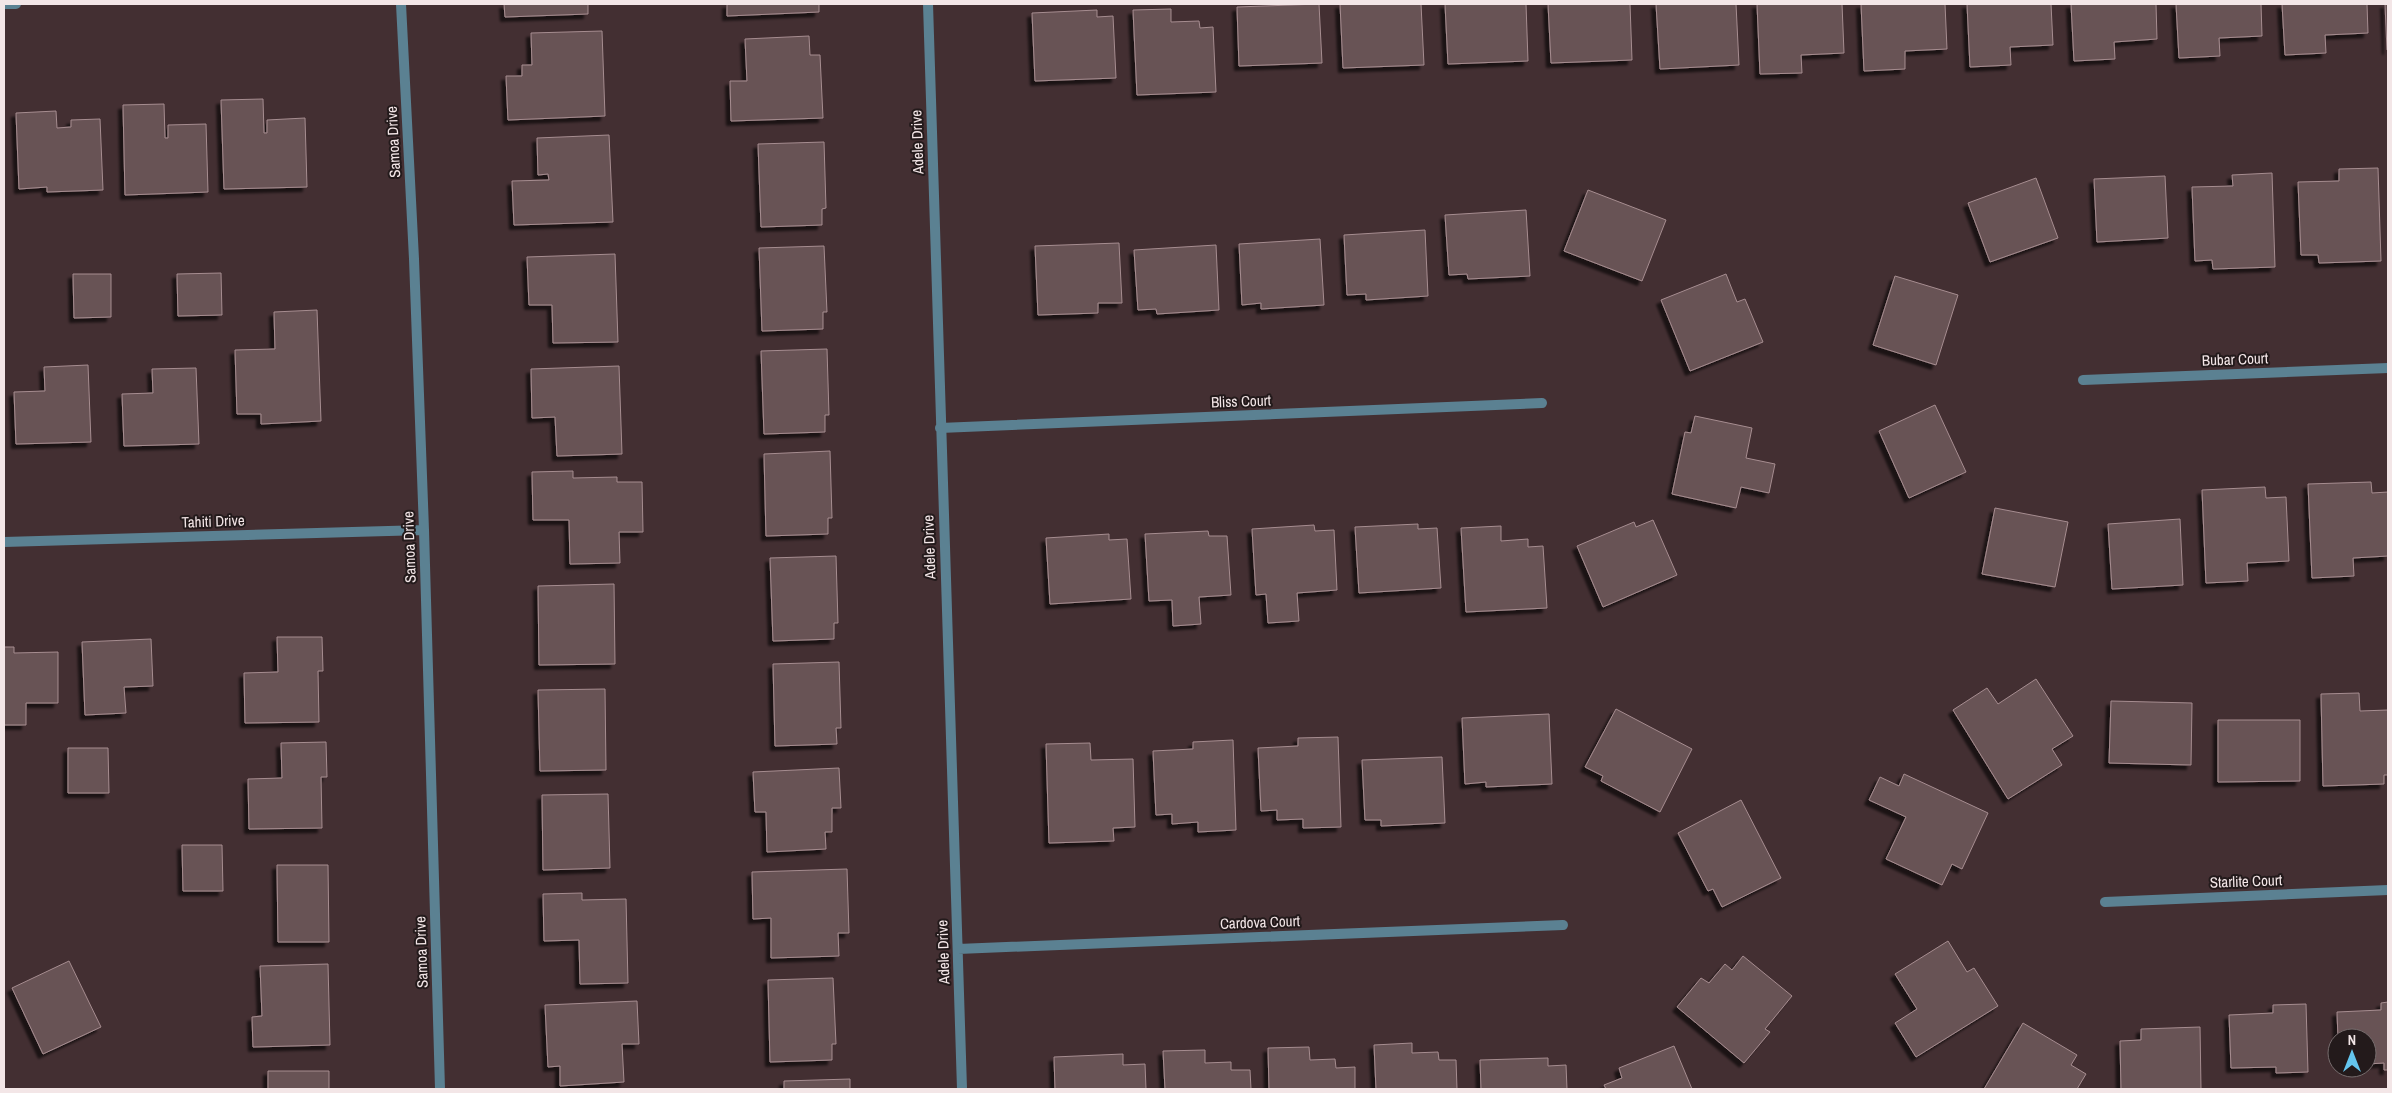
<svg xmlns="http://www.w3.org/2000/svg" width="2392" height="1093" viewBox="0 0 2392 1093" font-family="'Archivo Narrow',sans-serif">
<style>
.building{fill:#685255;stroke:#a68d90;filter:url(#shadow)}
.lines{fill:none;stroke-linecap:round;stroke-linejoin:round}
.minor{stroke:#5b8192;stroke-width:10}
.labels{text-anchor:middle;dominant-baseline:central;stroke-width:4;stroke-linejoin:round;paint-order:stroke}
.street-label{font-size:15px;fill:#f3e6e7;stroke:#231a1b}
</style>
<defs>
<filter id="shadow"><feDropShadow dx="-4.5" dy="4.5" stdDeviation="1" flood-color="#0009"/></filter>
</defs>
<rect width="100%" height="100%" fill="#432f32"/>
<!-- building -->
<path class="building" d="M 504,4 L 588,4 L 588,14 L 505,17 Z
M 727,4 L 819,4 L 819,12 L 727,16 Z
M 1319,4 L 1322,63 L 1239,66 L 1237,7 Z
M 1340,4 L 1421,4 L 1424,65 L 1343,68 Z
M 1445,4 L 1526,4 L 1528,61 L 1448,64 Z
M 1548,4 L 1630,4 L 1632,60 L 1551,63 Z
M 1656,4 L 1736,4 L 1739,65 L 1660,69 Z
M 1757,4 L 1842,4 L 1844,53 L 1801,55 L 1802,73 L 1760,74 Z
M 1861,4 L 1945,4 L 1947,49 L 1905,51 L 1905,69 L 1864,71 Z
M 1967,4 L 2051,4 L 2053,45 L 2010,47 L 2011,65 L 1970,67 Z
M 2071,4 L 2156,4 L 2157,39 L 2114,42 L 2115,59 L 2074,61 Z
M 2176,4 L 2261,4 L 2262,36 L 2219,38 L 2220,56 L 2179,58 Z
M 2282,4 L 2367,4 L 2368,33 L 2325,35 L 2326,53 L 2285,55 Z
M 2385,4 L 2388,4 L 2388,50 L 2387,50 Z
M 1171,9 L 1171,22 L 1199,21 L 1200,28 L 1213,27 L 1216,92 L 1137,95 L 1133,10 Z
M 1097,10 L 1097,17 L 1113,16 L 1116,78 L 1035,81 L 1032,13 Z
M 602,31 L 605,116 L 508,120 L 506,76 L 522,76 L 522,65 L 532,65 L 531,33 Z
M 809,36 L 810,55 L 820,55 L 823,118 L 731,121 L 730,81 L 747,81 L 745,39 Z
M 263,99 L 264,133 L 267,133 L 267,120 L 305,118 L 307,187 L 224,189 L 221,100 Z
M 164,104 L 165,138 L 168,138 L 168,125 L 206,124 L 208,192 L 125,195 L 123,105 Z
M 56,111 L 57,128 L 71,127 L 71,120 L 100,119 L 103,190 L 47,192 L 47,187 L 19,189 L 16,113 Z
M 609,135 L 613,222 L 514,225 L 512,181 L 549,180 L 548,174 L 538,175 L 537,138 Z
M 824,142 L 826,208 L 822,209 L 822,225 L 761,227 L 758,144 Z
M 2378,168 L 2381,261 L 2319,263 L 2318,255 L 2301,255 L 2298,182 L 2339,181 L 2339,169 Z
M 2272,173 L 2275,267 L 2213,269 L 2212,260 L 2195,261 L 2192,187 L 2233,186 L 2232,175 Z
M 2165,176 L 2168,238 L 2097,242 L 2094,179 Z
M 2036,178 L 2058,238 L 1990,262 L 1968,203 Z
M 1588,190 L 1666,220 L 1642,281 L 1564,251 Z
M 1526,210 L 1530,276 L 1468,279 L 1467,274 L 1449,275 L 1445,215 Z
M 1425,230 L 1428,296 L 1366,300 L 1366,294 L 1347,295 L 1344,235 Z
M 1320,239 L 1324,305 L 1261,309 L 1261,303 L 1242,305 L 1239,244 Z
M 1119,243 L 1122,303 L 1098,303 L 1098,313 L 1038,315 L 1035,246 Z
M 1216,245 L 1219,310 L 1157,314 L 1156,309 L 1138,310 L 1134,250 Z
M 824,246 L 827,312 L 823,312 L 823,329 L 762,331 L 759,248 Z
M 615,254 L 618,342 L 553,343 L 552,305 L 529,305 L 527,257 Z
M 221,273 L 222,315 L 178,316 L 177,274 Z
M 73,274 L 111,274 L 111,317 L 74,318 Z
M 1726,274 L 1737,302 L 1745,299 L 1763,342 L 1690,371 L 1661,300 Z
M 1895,276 L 1958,295 L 1936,365 L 1873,345 Z
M 317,310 L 321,421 L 261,424 L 261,414 L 237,414 L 235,350 L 275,349 L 274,312 Z
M 827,349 L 829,415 L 825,415 L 825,432 L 764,434 L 761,351 Z
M 88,365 L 91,442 L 16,444 L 14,392 L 45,391 L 44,367 Z
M 619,366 L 622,454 L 557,456 L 555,417 L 532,418 L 531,369 Z
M 196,368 L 199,444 L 124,446 L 122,394 L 153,393 L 152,369 Z
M 1935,405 L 1966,472 L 1909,498 L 1879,431 Z
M 1695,416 L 1752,428 L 1746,458 L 1775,464 L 1769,493 L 1741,487 L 1736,508 L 1672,494 L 1685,432 L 1691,433 Z
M 830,451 L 832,518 L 828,518 L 828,534 L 766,536 L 764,454 Z
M 573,471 L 573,478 L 617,477 L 617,482 L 642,482 L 643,532 L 619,532 L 620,563 L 570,564 L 569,520 L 533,520 L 532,472 Z
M 2371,482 L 2372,493 L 2388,492 L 2388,556 L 2353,558 L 2354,576 L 2312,578 L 2308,484 Z
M 2265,487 L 2266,498 L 2286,497 L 2289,561 L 2247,563 L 2248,581 L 2206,583 L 2202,490 Z
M 1995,508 L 2068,522 L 2055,587 L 1982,574 Z
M 2180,519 L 2183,585 L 2112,589 L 2108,524 Z
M 1653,520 L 1677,575 L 1603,607 L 1577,546 L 1634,522 L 1636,527 Z
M 1418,524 L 1418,529 L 1437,528 L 1441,588 L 1359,593 L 1355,527 Z
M 1314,525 L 1315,531 L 1334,530 L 1337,590 L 1297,593 L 1299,621 L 1268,623 L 1266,594 L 1256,595 L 1252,529 Z
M 1501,526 L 1501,541 L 1528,539 L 1528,547 L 1543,546 L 1547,608 L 1466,612 L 1461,528 Z
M 1208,531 L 1209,536 L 1227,536 L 1231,595 L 1199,597 L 1201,624 L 1173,626 L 1172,600 L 1149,601 L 1145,534 Z
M 1109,534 L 1109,540 L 1127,539 L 1131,599 L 1050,604 L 1046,538 Z
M 836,556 L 838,623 L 834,623 L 834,639 L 773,641 L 770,558 Z
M 614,584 L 615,664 L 539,665 L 538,586 Z
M 277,637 L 322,637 L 323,671 L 318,671 L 319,722 L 245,723 L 244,673 L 278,672 Z
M 151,639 L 153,686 L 124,687 L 126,713 L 85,715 L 82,642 Z
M 4,647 L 14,647 L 14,653 L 58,652 L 58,703 L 26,703 L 26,725 L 4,725 Z
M 839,662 L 841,728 L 836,728 L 837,744 L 775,746 L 773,664 Z
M 2036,679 L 2073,736 L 2052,749 L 2062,765 L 2008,799 L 1953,710 L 1987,688 L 1998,704 Z
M 605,689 L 606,770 L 540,771 L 538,690 Z
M 2359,693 L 2360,711 L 2388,710 L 2388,775 L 2384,775 L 2384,784 L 2323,786 L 2321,694 Z
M 2111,701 L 2192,703 L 2191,765 L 2109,763 Z
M 1616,709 L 1692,749 L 1660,812 L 1601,781 L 1603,776 L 1585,767 Z
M 1549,714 L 1552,784 L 1486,787 L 1486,782 L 1465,784 L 1462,718 Z
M 2218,720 L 2300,720 L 2300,781 L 2218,782 Z
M 1338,737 L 1341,827 L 1303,828 L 1303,819 L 1277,820 L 1277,810 L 1261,811 L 1258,748 L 1298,746 L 1298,738 Z
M 1233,740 L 1236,830 L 1198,832 L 1198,822 L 1172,824 L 1172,814 L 1156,815 L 1153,751 L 1193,749 L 1193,742 Z
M 326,742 L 327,777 L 321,777 L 322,828 L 249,829 L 248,779 L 282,778 L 281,743 Z
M 1090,743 L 1091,760 L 1133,759 L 1135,827 L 1113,828 L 1114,841 L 1049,843 L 1046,744 Z
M 68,748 L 108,748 L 109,793 L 68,793 Z
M 1442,757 L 1445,823 L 1381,826 L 1381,820 L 1365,820 L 1362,760 Z
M 839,768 L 841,808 L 832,808 L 832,832 L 825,832 L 826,849 L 767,852 L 766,812 L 755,812 L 753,772 Z
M 1904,774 L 1988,813 L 1962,869 L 1952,864 L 1942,885 L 1886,859 L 1906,817 L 1869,800 L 1880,777 L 1899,786 Z
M 608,794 L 610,868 L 543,870 L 542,795 Z
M 1741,800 L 1781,878 L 1722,907 L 1713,889 L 1708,891 L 1678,833 Z
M 182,845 L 222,845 L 223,891 L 183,891 Z
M 277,865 L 328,865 L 329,942 L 278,942 Z
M 847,869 L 849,933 L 838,933 L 839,956 L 771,958 L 771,918 L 753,919 L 752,872 Z
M 582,893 L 582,900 L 626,899 L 628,983 L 580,984 L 579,940 L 544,941 L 543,894 Z
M 1948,941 L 1967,972 L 1974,968 L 1998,1006 L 1916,1057 L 1895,1023 L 1917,1009 L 1895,974 Z
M 1743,956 L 1792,996 L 1765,1029 L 1770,1032 L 1744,1063 L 1677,1007 L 1701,978 L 1709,983 L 1725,964 L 1732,970 Z
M 69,961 L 101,1027 L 43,1054 L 12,988 Z
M 328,964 L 330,1045 L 253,1047 L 252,1017 L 262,1016 L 260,966 Z
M 833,978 L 836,1044 L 832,1044 L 832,1060 L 770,1062 L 768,980 Z
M 637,1001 L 639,1044 L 622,1044 L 624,1082 L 560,1086 L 560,1066 L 548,1067 L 545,1005 Z
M 2388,1002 L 2388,1070 L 2384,1070 L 2384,1063 L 2367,1064 L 2367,1038 L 2338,1038 L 2337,1012 L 2381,1010 L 2381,1003 Z
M 2306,1004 L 2308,1072 L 2276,1073 L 2276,1067 L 2231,1068 L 2229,1015 L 2273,1013 L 2273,1005 Z
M 2023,1023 L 2077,1055 L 2071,1065 L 2086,1074 L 2077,1089 L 1984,1089 Z
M 2200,1027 L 2201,1089 L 2121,1089 L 2120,1041 L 2141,1040 L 2141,1029 Z
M 1412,1043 L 1412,1053 L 1438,1052 L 1439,1060 L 1456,1060 L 1457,1089 L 1376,1089 L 1374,1045 Z
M 1674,1046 L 1692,1089 L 1606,1089 L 1604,1085 L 1622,1078 L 1619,1068 Z
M 1309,1047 L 1310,1060 L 1335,1059 L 1336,1068 L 1355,1067 L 1355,1089 L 1269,1089 L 1268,1048 Z
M 1205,1050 L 1205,1063 L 1231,1062 L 1231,1070 L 1250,1070 L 1251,1089 L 1165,1089 L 1163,1051 Z
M 1123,1054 L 1123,1065 L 1145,1064 L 1146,1089 L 1055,1089 L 1054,1057 Z
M 1548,1058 L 1548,1066 L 1566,1065 L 1567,1089 L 1481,1089 L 1480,1060 Z
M 268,1071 L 329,1071 L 329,1089 L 268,1089 Z
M 850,1079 L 850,1089 L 784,1089 L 784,1081 Z"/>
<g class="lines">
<!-- minor -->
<path class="minor" d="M 4,4 L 16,4
M 401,4 L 414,259 L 424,530 L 440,1089
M 928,4 L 962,1089
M 2083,380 L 2388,368
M 940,428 L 1542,403
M 4,542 L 424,530
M 2105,902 L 2388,890
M 958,949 L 1563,925"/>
</g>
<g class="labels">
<!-- street labels -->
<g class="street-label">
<text transform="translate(393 142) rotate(-93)">Samoa Drive</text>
<text transform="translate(917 142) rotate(-92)">Adele Drive</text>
<text transform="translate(2235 359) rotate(-2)">Bubar Court</text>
<text transform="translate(1241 401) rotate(-2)">Bliss Court</text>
<text transform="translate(213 521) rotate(-2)">Tahiti Drive</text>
<text transform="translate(409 547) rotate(-92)">Samoa Drive</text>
<text transform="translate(929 547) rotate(-92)">Adele Drive</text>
<text transform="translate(2246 881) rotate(-2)">Starlite Court</text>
<text transform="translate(1260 922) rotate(-2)">Cardova Court</text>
<text transform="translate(421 952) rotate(-92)">Samoa Drive</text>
<text transform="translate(943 952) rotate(-92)">Adele Drive</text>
</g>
</g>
<!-- border -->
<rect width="2392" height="1093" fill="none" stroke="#f3e6e7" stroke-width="10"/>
<!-- north arrow -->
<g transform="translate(2352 1053)"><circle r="24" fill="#231a1b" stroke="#766c6d"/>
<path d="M0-4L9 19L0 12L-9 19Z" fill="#64c5ee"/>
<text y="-8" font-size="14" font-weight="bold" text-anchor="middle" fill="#f3e6e7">N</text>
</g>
</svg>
